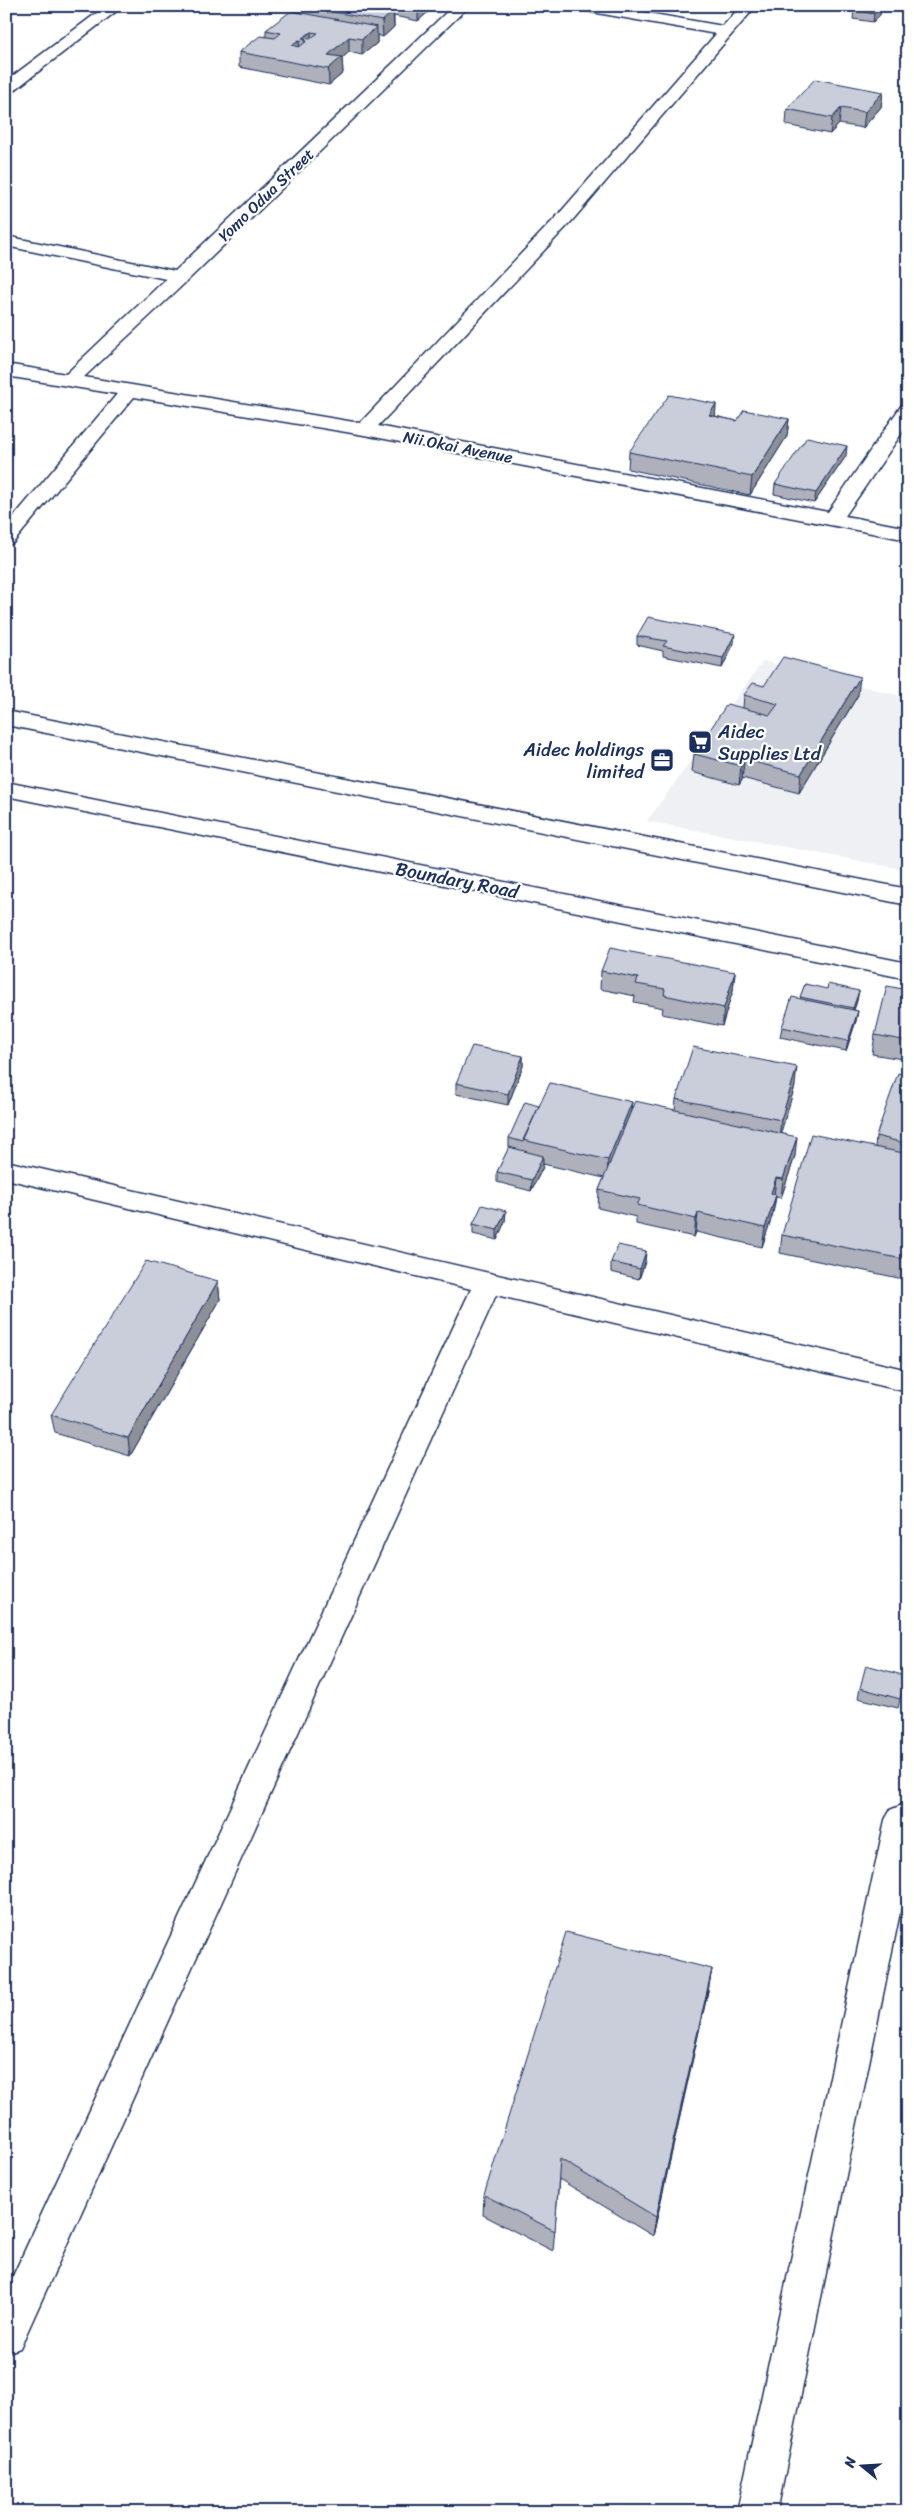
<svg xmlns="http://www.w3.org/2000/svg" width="914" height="2518" viewBox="0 0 914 2518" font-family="Sriracha,sans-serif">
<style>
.built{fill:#eff0f4}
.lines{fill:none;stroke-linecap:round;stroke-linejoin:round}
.minor-casing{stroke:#1b2f5e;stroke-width:3}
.major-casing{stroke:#1b2f5e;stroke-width:3}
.minor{fill:#fff;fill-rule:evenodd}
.major{fill:#fff;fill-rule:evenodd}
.wall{fill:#aeb1bb;stroke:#1b2f5e}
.shaded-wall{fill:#8d9099;stroke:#1b2f5e}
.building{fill:#caceda;stroke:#1b2f5e;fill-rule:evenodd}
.labels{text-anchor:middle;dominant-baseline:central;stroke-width:4.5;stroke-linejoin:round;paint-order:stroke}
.far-street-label{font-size:16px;fill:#1b2f5e;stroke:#fff}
.poi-label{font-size:19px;fill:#1b2f5e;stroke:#fff;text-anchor:start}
.street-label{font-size:19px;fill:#1b2f5e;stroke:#fff}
</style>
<rect width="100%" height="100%" fill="#fff"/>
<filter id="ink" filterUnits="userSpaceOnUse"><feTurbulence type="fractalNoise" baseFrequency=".02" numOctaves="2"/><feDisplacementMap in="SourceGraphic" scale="10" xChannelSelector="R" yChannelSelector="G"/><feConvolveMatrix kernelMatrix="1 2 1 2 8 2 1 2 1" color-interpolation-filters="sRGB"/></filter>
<g filter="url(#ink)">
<!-- built -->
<path class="built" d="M 763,661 L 908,698 L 908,870 L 647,821 Z"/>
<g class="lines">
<!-- minor casing -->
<g class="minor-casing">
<path id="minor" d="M 106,6 L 123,6 L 12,92 L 6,94 L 6,81 Z
M 453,6 L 469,6 L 187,281 L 84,377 L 360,423 L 558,215 L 716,34 L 580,10 L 573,6 L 607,6 L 723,26 L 741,6 L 756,6 L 570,223 L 378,426 L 828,512 L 901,406 L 908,404 L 908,424 L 845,516 L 908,528 L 908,540 L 364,435 L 134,397 L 13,543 L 6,545 L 6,526 L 117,394 L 6,376 L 6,364 L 66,374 L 166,279 L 6,246 L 6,236 L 175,271 Z
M 6,1161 L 908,1370 L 908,1392 L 496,1295 L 20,2348 L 6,2353 L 6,2291 L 471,1289 L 6,1179 Z
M 902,1805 L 908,1807 L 908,1873 L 777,2512 L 737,2512 L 885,1820 L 890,1810 Z"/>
</g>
<!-- major casing -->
<g class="major-casing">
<path id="major" d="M 6,711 L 908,889 L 908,905 L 6,725 Z
M 6,782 L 908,963 L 908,979 L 6,796 Z"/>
</g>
<!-- minor -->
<use href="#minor" class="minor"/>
<!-- major -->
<use href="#major" class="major"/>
</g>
<!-- wall -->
<path class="wall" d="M 294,6 L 429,6 L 429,11 L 418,21 L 394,16 L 394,27 L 383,37 L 377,35 L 377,43 L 362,55 L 349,52 L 342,58 L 343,73 L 329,85 L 239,67 L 239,52 L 266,37 L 266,30 L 295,12 Z
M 677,6 L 692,6 L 690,8 Z
M 881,6 L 880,15 L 873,22 L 853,19 L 854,10 Z
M 883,92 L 881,107 L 863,128 L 839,124 L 830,134 L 786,125 L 787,109 Z
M 716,404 L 715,416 L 737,421 L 789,419 L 787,436 L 750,495 L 628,469 L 629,452 Z
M 846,456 L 814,503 L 774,494 L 775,484 Z
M 637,636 L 734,643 L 722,668 L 663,656 L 663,651 L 637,645 Z
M 764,686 L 858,695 L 799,793 L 742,778 L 742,780 L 739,785 L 692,772 L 694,754 L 743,708 L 744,695 Z
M 601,971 L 735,972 L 733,990 L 722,1026 L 662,1014 L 663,1008 L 634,1002 L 635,996 L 600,989 Z
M 805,984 L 857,1001 L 854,1010 L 858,1011 L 856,1021 L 846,1051 L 780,1037 L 782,1027 L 800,999 Z
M 908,990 L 908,1060 L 872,1054 L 875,1035 Z
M 523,1056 L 523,1066 L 508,1105 L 456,1094 L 456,1083 Z
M 908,1076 L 908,1280 L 780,1253 L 782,1235 L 875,1147 L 876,1136 Z
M 795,1086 L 780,1133 L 795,1156 L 781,1198 L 776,1197 L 773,1213 L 762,1247 L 696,1232 L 694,1237 L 636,1224 L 636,1217 L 598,1208 L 599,1190 L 604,1178 L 543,1164 L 543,1167 L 531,1191 L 497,1182 L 497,1172 L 509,1148 L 509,1138 L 539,1106 L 631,1111 L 675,1110 L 676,1099 Z
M 506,1211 L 505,1221 L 497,1240 L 473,1234 L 473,1224 Z
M 646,1251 L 645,1262 L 639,1279 L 611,1272 L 611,1262 Z
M 218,1281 L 220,1300 L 130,1456 L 55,1433 L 51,1415 Z
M 906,1676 L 898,1708 L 858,1698 L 860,1688 Z
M 712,1969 L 708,1991 L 653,2236 L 559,2179 L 553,2251 L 483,2215 L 484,2195 Z"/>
<!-- shaded-wall -->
<path class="shaded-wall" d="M 383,6 L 391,6 L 391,14 L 393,12 L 394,27 L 383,37 L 382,21 L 380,9 Z
M 418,6 L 429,6 L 429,11 L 418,21 Z
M 881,6 L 880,15 L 873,22 L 874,14 Z
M 377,27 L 377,43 L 362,55 L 362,39 Z
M 311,32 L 312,47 L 302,38 Z
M 349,37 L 349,52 L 342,58 L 343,73 L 329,85 L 328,55 Z
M 299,40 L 300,55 L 292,45 Z
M 883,92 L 881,107 L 863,128 L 865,112 Z
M 841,108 L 839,124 L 830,134 L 832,118 Z
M 716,404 L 715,421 L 709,415 Z
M 789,419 L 787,436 L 750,495 L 752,477 Z
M 847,446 L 846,456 L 814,503 L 816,493 Z
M 735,634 L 734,643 L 722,668 L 723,658 Z
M 860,677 L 858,695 L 799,793 L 801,774 Z
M 744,762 L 742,780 L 739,785 L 741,766 Z
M 735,972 L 733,990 L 722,1026 L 724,1008 Z
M 859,991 L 857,1001 L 851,1018 L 853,1008 Z
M 858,1011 L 856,1021 L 846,1051 L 848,1041 Z
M 523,1056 L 523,1066 L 508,1105 L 508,1094 Z
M 797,1067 L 795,1086 L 779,1139 L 781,1120 Z
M 632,1102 L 630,1121 L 607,1179 L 608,1160 Z
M 797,1137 L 795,1156 L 781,1198 L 783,1179 Z
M 543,1156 L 543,1167 L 531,1191 L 532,1180 Z
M 776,1178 L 774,1196 L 771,1193 Z
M 776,1195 L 773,1213 L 762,1247 L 765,1228 Z
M 506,1211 L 505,1221 L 497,1240 L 497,1230 Z
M 698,1213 L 696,1232 L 694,1237 L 696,1219 Z
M 646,1251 L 645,1262 L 639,1279 L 640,1269 Z
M 218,1281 L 220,1300 L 130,1456 L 128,1438 Z
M 712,1969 L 708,1991 L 653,2236 L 656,2217 Z"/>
<!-- building -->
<path class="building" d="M 302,6 L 383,6 L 380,9 L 393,12 L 382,21 Z
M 858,6 L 881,6 L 874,14 L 854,10 Z
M 291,11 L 377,27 L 362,39 L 349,37 L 328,55 L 342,57 L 328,69 L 239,52 L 260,36 L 275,38 L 281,33 L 266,30 ZM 311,32 L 318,33 L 310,39 L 302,38 ZM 299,40 L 307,41 L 299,47 L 292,45 Z
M 815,79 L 883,92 L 865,112 L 841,108 L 832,118 L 787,109 Z
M 669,395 L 716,404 L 709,415 L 737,421 L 744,410 L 789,419 L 752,477 L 629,452 Z
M 807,437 L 847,446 L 816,493 L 775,484 Z
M 648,617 L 735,634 L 723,658 L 663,646 L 667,641 L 637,636 Z
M 783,657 L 860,677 L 801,774 L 738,758 L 737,760 L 744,762 L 741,766 L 694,754 L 727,704 L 770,715 L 778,704 L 744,695 L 753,683 L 764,686 Z
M 610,948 L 735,972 L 724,1008 L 664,995 L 665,989 L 636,984 L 638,978 L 601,971 Z
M 805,984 L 827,989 L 828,984 L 859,991 L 853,1008 L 800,997 Z
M 887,986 L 908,990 L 908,1041 L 875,1035 Z
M 792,997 L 858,1011 L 848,1041 L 782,1027 Z
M 472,1046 L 523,1056 L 508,1094 L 456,1083 Z
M 693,1047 L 797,1067 L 781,1120 L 676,1099 Z
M 898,1073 L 908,1076 L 908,1144 L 876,1136 Z
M 550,1083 L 632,1102 L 608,1160 L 523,1140 Z
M 635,1101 L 797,1137 L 783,1179 L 776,1178 L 771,1193 L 776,1195 L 765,1228 L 698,1213 L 696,1219 L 637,1205 L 640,1199 L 599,1190 Z
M 525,1102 L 539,1106 L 523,1142 L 509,1138 Z
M 811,1134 L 908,1154 L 908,1260 L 782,1235 Z
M 509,1147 L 543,1156 L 532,1180 L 497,1172 Z
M 482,1205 L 506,1211 L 497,1230 L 473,1224 Z
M 618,1245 L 646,1251 L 640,1269 L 611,1262 Z
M 146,1261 L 218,1281 L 128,1438 L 51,1415 Z
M 866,1665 L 906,1676 L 900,1699 L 860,1688 Z
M 566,1932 L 712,1969 L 656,2217 L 560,2159 L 555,2231 L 484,2195 Z"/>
</g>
<!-- icons -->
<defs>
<g id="supermarket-square" transform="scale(1.25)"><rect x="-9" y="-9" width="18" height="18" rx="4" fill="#1b2f5e" stroke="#fff"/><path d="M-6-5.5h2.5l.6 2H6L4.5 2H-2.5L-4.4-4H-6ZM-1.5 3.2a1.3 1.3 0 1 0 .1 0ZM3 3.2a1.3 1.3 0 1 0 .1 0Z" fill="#fff"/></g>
<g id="office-square" transform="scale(1.25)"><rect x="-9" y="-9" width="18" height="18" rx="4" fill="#1b2f5e" stroke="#fff"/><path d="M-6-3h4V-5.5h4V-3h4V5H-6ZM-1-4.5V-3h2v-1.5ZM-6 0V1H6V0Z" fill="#fff"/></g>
</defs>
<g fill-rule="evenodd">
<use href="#supermarket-square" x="700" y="742"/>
<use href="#office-square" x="662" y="760"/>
</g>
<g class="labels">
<!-- far-street labels -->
<g class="far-street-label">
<text transform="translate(266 195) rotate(-44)">Yomo Odua Street</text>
<text transform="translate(458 447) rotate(11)">Nii Okai Avenue</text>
</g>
<!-- poi labels -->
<g class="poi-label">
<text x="718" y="731">Aidec<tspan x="718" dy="22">Supplies Ltd</tspan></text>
<text x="644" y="749" text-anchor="end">Aidec holdings<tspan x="644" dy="22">limited</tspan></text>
</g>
<!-- street labels -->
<g class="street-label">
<text transform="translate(457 880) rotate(11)">Boundary Road</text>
</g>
</g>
<!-- margin -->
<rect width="914" height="2518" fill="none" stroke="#fff" stroke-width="25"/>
<rect x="12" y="12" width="889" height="2493" fill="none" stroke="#1b2f5e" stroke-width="2" filter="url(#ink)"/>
<!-- north arrow -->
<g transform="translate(862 2466) rotate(288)" stroke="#ffffff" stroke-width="4" paint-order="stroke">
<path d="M0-4L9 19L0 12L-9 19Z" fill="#1b2f5e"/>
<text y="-8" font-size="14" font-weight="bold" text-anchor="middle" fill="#1b2f5e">N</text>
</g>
</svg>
